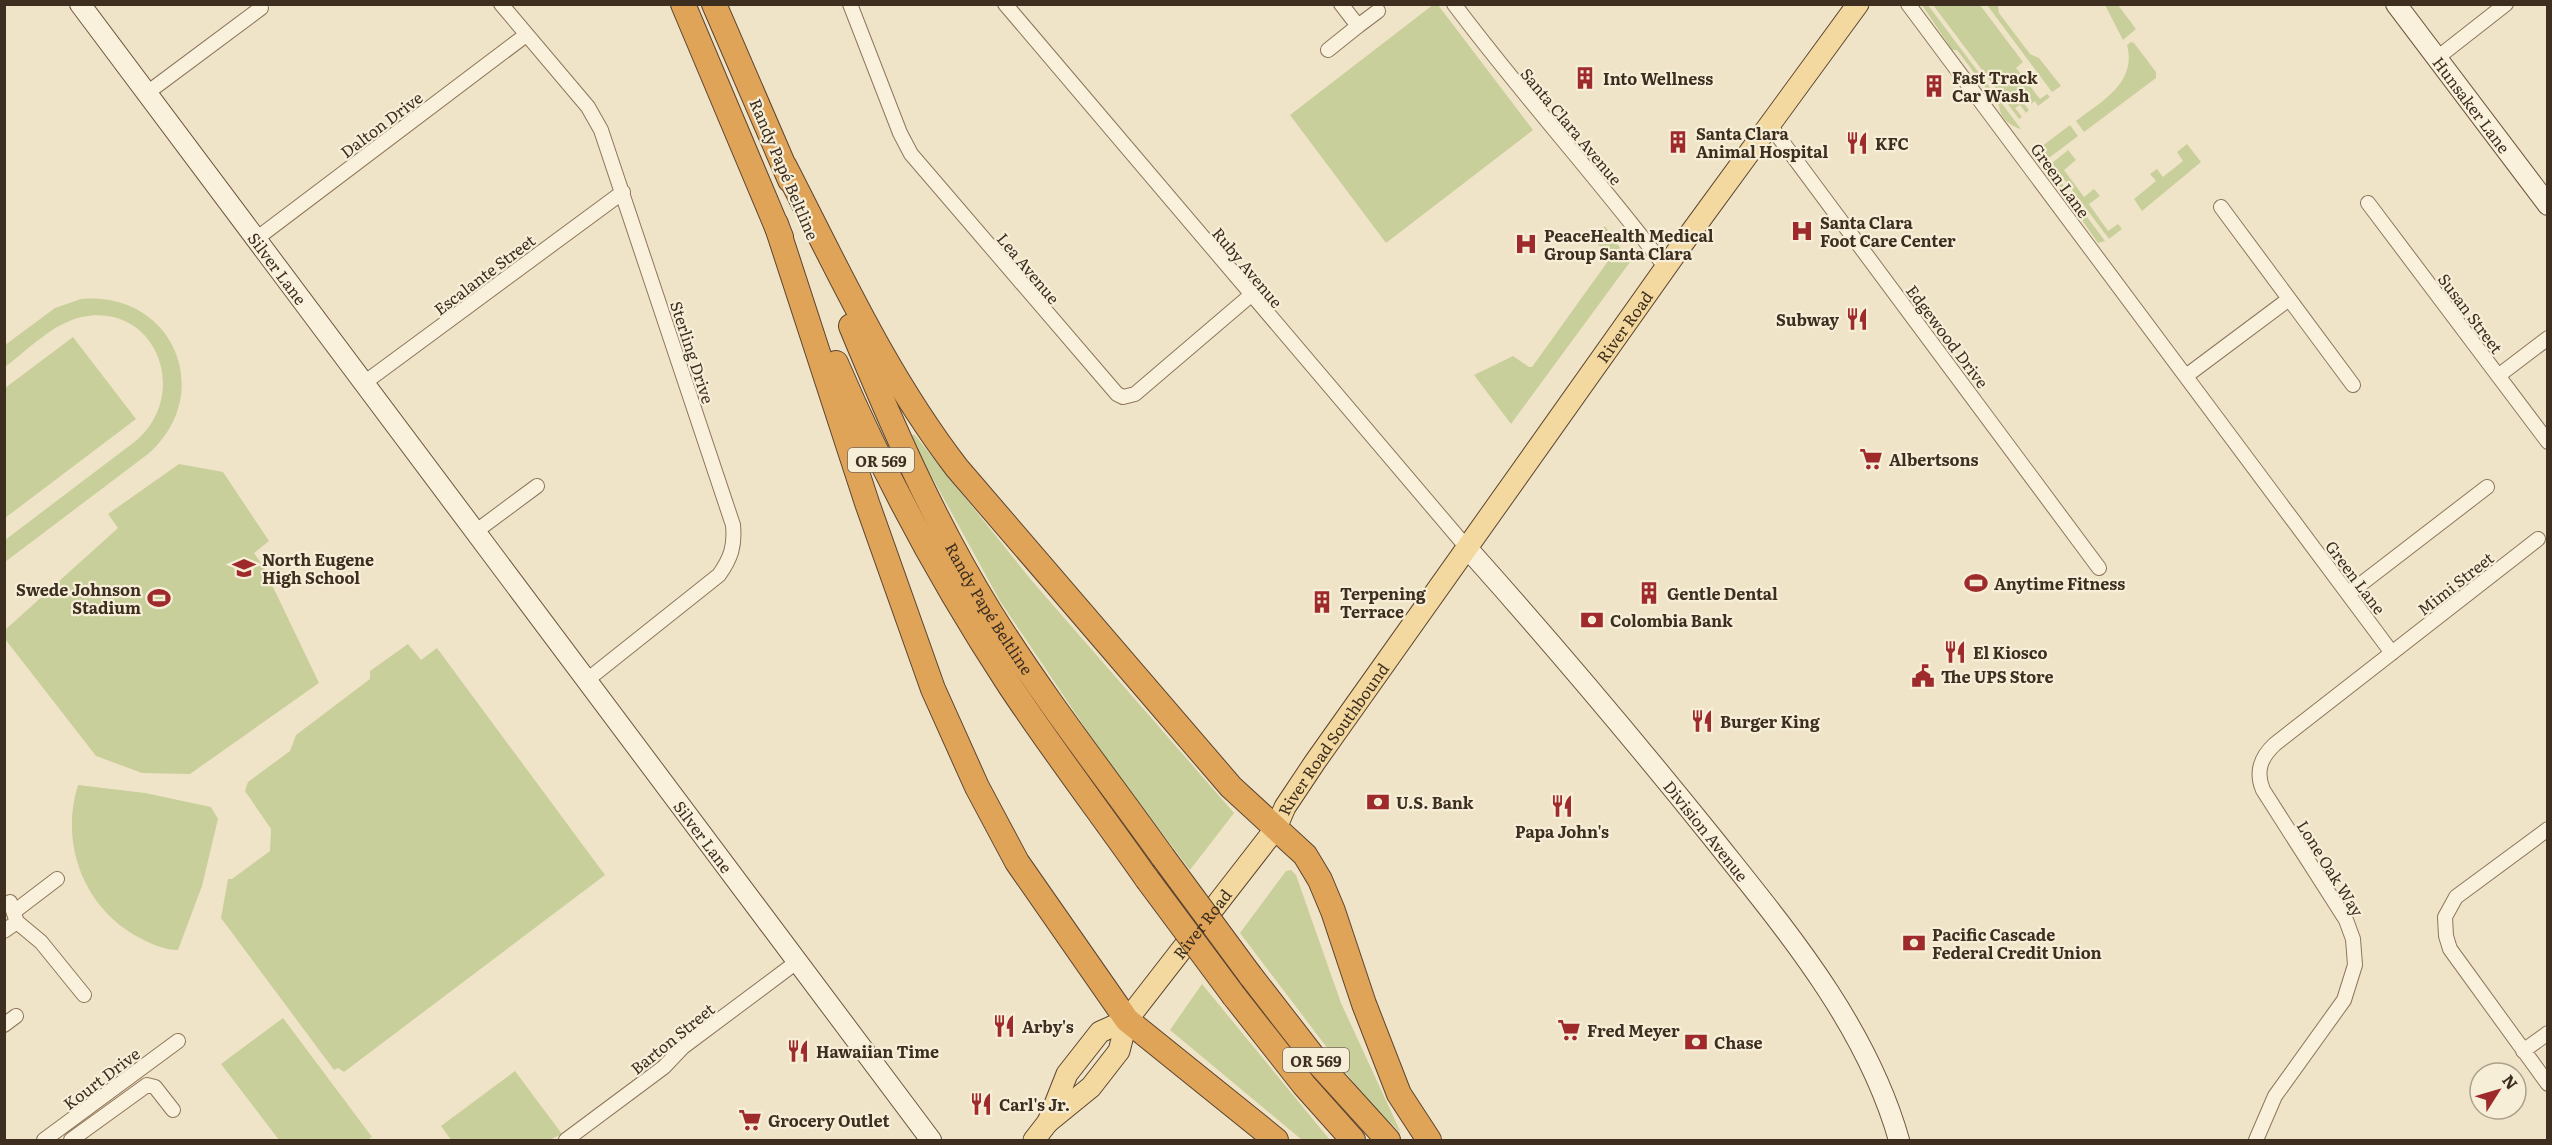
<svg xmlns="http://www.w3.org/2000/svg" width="2552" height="1145" viewBox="0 0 2552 1145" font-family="Literata,serif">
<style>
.green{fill:#c9cf9b}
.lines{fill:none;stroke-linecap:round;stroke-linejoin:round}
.street-casing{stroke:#8d765c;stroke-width:16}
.secondary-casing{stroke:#6f573f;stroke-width:22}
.primary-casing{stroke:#5b4430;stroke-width:23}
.highway-casing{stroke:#5b4430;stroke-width:26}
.street{stroke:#faf1dc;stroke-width:14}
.secondary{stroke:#faf1dc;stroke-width:20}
.primary{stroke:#f3d9a0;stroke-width:21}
.highway{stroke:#e0a458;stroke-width:24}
.highway-bridge-casing{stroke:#5b4430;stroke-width:26;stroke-linecap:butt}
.highway-bridge{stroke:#e0a458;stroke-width:24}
.labels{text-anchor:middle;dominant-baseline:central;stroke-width:4.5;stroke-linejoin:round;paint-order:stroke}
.shield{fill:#f7eed8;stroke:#756857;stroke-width:1.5}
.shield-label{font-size:15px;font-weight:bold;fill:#3d2e20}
.poi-label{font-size:16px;font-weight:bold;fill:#3d2e20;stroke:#f7eed8;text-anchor:start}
.street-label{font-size:16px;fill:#3d2e20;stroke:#f7eed8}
</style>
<rect width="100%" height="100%" fill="#f0e4c8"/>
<!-- green -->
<path class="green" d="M 1434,4 L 1438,5 L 1533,130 L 1386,243 L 1290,115 Z
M 1922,5 L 1928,5 L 2021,129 C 2010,126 2000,118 1999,106 L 1957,50 L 1952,50 Z
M 1933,5 L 1980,5 L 2023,62 L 2016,68 L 2040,99 L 2047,94 L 2050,97 L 2038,106 L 2035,101 L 2031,104 L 2026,98 L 2022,101 L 2029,110 L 2026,113 L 2020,105 L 2015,108 L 2022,117 L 2019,119 Z
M 1987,5 L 1998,5 L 1999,13 L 2030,54 L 2039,58 L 2061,86 L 2052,92 Z
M 2105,5 L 2118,5 L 2136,29 L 2123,40 Z
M 2131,42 L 2134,43 L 2156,72 L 2156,78 L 2084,132 L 2076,121 C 2102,101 2137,83 2127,45 Z
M 2070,125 L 2078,136 L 2049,158 L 2041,147 Z
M 2187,144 L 2201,162 L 2142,211 L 2134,199 L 2156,181 L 2150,174 L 2157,169 L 2163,177 L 2183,161 L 2177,152 Z
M 2037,150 L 2105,241 L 2098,243 L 2044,165 L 2033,157 Z
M 2068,150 L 2076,160 L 2064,170 L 2084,197 L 2094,189 L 2100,196 L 2089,204 L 2108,231 L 2118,224 L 2122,229 L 2109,239 L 2052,163 Z
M 1605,226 L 1630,262 L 1511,424 L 1474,375 L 1513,356 L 1529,367 L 1532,367 L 1611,257 L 1593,240 Z
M 81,299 C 173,291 217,393 148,454 L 5,562 L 5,540 L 137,440 C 191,392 155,302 82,317 C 53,323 28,350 5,367 L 5,345 L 55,308 Z
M 73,337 L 136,419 L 5,518 L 5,388 Z
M 914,434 L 1032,581 L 1234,813 L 1190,870 L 1104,756 L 1000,601 L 910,437 Z
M 179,464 L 223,472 L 269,541 L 254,553 L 263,566 L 319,683 L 190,774 L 142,773 L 96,756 L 5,639 L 5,630 L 118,528 L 108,514 Z
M 408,644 L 421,660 L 437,648 L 605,875 L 344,1072 L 338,1068 L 334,1070 L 221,918 L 228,879 L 232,879 L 270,851 L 271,829 L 245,791 L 248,782 L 290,751 L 296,735 L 370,679 L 370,671 Z
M 78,785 L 145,793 L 211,807 L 218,819 L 202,886 L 178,950 C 165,950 153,945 142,939 C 85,911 59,845 78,785 Z
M 1291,870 L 1296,875 L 1341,1003 L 1401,1133 L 1366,1099 L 1240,933 L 1286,871 Z
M 1202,984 L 1330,1140 L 1302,1140 L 1170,1030 Z
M 283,1018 L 372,1137 L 367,1140 L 279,1140 L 221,1064 Z
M 515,1071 L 562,1134 L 549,1140 L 451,1140 L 441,1126 Z"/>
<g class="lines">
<!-- street casing -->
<g class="street-casing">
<path id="street" d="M 501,4 L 588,107 L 601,130 L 733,525 C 735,546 731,558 719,575 L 587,680
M 850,4 L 900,133 L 911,154 L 1117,394 L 1123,397 L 1135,394 L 1251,295
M 1005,4 L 1468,549
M 1454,4 C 1522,95 1598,178 1666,268
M 1908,4 L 2392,653
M 1358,26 L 1378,11
M 1328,50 L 1358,26 L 1341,4
M 2437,58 L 2506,4
M 147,93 L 261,8
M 1769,124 L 2099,568
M 2368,203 L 2548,442
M 2221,207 L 2353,385
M 256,239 L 526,35
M 2186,376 L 2289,299
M 2498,376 L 2548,338
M 364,383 L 623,192
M 475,532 L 537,486
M 2348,594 L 2487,487
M 2548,829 L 2456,897 L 2445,917 L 2446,936 L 2450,949 L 2548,1084
M 15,911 L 57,879
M 17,922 L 41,942 L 84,995
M 4,931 L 17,922 L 10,902
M 4,1025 L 16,1016
M 2523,1051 L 2548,1033
M 44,1140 L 178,1041
M 71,1140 L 147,1085 L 155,1087 L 173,1110
M 566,1140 L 664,1067 L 683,1047 L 798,961
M 2256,1140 L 2275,1096 L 2344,1000 L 2355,965 L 2353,939 L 2346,920 L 2263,790 C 2255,771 2261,757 2275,744 L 2538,539"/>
</g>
<!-- secondary casing -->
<g class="secondary-casing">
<g id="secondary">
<path id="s1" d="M 80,4 L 931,1140"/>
<path id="s2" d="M 2396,4 L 2548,205"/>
<path id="s3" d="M 1468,549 C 1552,643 1633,739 1712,837 C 1786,930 1866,1024 1899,1140"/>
</g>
</g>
<!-- primary casing -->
<g class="primary-casing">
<g id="primary">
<path id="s4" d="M 1048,1122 L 1091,1087 L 1119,1051 L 1127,1020 L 1276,828 L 1285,807 L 1315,762 L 1681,246 L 1858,4"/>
<path d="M 1034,1140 L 1048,1122 L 1067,1074 L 1100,1032 L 1127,1020"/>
</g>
</g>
<!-- highway casing -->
<g class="highway-casing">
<g id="highway">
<path d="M 683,4 L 781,237"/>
<path d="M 714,4 L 790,180"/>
<path d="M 785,167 C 839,272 885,374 957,468 L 1231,787 L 1305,855 L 1320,880 L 1333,911 L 1364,1004 L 1399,1094 L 1429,1140"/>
<path d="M 776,224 L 867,503 L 933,689 L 977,787 L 1017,862 L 1127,1020 L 1276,1140"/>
<path id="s5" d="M 851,326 C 891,423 934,522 990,612 C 1043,697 1105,776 1163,857"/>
<path d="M 836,363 C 884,475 943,584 1010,686 C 1054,752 1102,815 1147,879"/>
<path d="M 1250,975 L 1319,1064 L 1388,1140"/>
<path d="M 1234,996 L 1304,1085 L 1353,1140"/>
</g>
</g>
<!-- street -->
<use href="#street" class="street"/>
<!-- secondary -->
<use href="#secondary" class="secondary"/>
<!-- primary -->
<use href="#primary" class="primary"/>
<!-- highway -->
<use href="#highway" class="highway"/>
<!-- highway-bridge casing -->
<g class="highway-bridge-casing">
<path id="highway-bridge" d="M 1163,857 L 1250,975
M 1147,879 L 1234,996"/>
</g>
<!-- highway-bridge -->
<use href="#highway-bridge" class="highway-bridge"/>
</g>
<!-- icons -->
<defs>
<g id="building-bare" transform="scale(1.8)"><path d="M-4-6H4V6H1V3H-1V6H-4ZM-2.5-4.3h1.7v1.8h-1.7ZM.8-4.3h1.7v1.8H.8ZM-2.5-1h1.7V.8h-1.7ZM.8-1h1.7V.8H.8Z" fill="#9e2a2b" stroke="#f7eed8" stroke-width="2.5" paint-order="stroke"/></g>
<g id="restaurant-bare" transform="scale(1.8)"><path d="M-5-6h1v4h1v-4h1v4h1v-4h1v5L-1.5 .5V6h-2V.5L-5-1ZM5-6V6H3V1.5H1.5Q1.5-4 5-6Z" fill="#9e2a2b" stroke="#f7eed8" stroke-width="2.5" paint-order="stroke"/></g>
<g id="hospital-bare" transform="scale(1.8)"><path d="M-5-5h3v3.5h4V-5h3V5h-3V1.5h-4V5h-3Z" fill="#9e2a2b" stroke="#f7eed8" stroke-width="2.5" paint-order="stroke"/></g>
<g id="supermarket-bare" transform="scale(1.8)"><path d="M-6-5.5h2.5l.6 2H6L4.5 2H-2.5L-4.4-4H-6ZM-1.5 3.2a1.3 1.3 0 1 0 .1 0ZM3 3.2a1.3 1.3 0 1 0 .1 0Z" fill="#9e2a2b" stroke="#f7eed8" stroke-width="2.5" paint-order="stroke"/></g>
<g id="school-bare" transform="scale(1.8)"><path d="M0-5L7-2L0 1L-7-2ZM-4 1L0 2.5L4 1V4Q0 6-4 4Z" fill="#9e2a2b" stroke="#f7eed8" stroke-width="2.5" paint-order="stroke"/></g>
<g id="stadium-bare" transform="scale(1.8)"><path d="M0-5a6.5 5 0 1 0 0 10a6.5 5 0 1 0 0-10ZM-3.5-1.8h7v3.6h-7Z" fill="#9e2a2b" stroke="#f7eed8" stroke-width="2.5" paint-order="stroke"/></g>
<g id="bank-bare" transform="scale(1.8)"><path d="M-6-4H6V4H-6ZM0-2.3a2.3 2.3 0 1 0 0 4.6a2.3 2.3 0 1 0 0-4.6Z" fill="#9e2a2b" stroke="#f7eed8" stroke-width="2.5" paint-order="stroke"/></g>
<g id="civic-bare" transform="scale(1.8)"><path d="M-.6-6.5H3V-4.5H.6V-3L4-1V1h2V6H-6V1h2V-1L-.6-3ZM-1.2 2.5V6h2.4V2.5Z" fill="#9e2a2b" stroke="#f7eed8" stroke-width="2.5" paint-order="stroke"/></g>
</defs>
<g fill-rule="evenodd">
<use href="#building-bare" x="1585" y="78"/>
<use href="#building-bare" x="1934" y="86"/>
<use href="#building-bare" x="1678" y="142"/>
<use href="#restaurant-bare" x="1857" y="143"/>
<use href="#hospital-bare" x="1802" y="231"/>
<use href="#hospital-bare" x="1526" y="244"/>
<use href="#restaurant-bare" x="1857" y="319"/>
<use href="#supermarket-bare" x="1871" y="459"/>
<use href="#school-bare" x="244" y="568"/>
<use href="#stadium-bare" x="1976" y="583"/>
<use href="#building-bare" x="1649" y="593"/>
<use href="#stadium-bare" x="159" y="598"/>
<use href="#building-bare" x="1322" y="602"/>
<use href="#bank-bare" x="1592" y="620"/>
<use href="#restaurant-bare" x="1955" y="652"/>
<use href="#civic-bare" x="1923" y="676"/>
<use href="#restaurant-bare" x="1702" y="721"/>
<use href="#bank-bare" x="1378" y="802"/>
<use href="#restaurant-bare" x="1562" y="806"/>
<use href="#bank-bare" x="1914" y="943"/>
<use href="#restaurant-bare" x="1004" y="1026"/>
<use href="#supermarket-bare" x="1569" y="1030"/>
<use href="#bank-bare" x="1696" y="1042"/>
<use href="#restaurant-bare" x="798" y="1051"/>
<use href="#restaurant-bare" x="981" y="1104"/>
<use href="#supermarket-bare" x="750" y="1120"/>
</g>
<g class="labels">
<!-- shield labels -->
<g class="shield">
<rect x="848" y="448" width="66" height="24" rx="4.5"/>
<rect x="1283" y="1048" width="66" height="24" rx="4.5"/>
</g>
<g class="shield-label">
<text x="881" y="460">OR 569</text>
<text x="1316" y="1060">OR 569</text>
</g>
<!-- poi labels -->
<g class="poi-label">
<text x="1952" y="77">Fast Track<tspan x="1952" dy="18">Car Wash</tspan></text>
<text x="1603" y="78">Into Wellness</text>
<text x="1696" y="133">Santa Clara<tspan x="1696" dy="18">Animal Hospital</tspan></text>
<text x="1875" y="143">KFC</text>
<text x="1820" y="222">Santa Clara<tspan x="1820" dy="18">Foot Care Center</tspan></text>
<text x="1544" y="235">PeaceHealth Medical<tspan x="1544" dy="18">Group Santa Clara</tspan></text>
<text x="1839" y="319" text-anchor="end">Subway</text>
<text x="1889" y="459">Albertsons</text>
<text x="262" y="559">North Eugene<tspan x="262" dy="18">High School</tspan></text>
<text x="1994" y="583">Anytime Fitness</text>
<text x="141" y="589" text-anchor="end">Swede Johnson<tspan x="141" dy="18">Stadium</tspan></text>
<text x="1340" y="593">Terpening<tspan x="1340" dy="18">Terrace</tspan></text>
<text x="1667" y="593">Gentle Dental</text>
<text x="1610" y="620">Colombia Bank</text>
<text x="1973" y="652">El Kiosco</text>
<text x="1941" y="676">The UPS Store</text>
<text x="1720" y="721">Burger King</text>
<text x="1396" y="802">U.S. Bank</text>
<text x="1562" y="831" text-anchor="middle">Papa John's</text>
<text x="1932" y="934">Pacific Cascade<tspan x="1932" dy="18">Federal Credit Union</tspan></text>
<text x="1022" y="1026">Arby's</text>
<text x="1587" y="1030">Fred Meyer</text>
<text x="1714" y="1042">Chase</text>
<text x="816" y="1051">Hawaiian Time</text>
<text x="999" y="1104">Carl's Jr.</text>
<text x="768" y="1120">Grocery Outlet</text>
</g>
<!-- street labels -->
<g class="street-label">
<text stroke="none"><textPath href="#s2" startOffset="126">Hunsaker Lane</textPath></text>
<text transform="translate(381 124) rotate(-37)">Dalton Drive</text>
<text transform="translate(1572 126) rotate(50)">Santa Clara Avenue</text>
<text transform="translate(785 169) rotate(67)">Randy Papé Beltline</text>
<text transform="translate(2061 180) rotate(54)">Green Lane</text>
<text transform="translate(1248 267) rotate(50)">Ruby Avenue</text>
<text stroke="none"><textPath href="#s1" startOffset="330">Silver Lane</textPath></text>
<text transform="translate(1029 268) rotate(50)">Lea Avenue</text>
<text transform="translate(484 274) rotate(-37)">Escalante Street</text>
<text transform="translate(2471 313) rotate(53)">Susan Street</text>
<text stroke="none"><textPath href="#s4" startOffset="987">River Road</textPath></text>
<text transform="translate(1948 336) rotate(53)">Edgewood Drive</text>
<text transform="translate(693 352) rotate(72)">Sterling Drive</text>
<text transform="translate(2356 577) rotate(53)">Green Lane</text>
<text transform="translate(2455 583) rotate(-38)">Mimi Street</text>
<text stroke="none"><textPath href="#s5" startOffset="315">Randy Papé Beltline</textPath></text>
<text stroke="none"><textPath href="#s4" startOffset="482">River Road Southbound</textPath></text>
<text stroke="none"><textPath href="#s3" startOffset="369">Division Avenue</textPath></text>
<text stroke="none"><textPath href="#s1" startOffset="1040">Silver Lane</textPath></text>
<text transform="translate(2331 868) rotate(58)">Lone Oak Way</text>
<text stroke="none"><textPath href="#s4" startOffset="255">River Road</textPath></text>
<text transform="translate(672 1038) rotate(-39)">Barton Street</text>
<text transform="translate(101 1078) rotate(-37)">Kourt Drive</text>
</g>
</g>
<!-- border -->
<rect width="2552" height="1145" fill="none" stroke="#3d2e20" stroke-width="12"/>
<!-- north arrow -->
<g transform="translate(2498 1091) rotate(53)"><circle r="28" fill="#f7eed8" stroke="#ada18e" stroke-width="1.5"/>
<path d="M0-4.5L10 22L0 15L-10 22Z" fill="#9e2a2b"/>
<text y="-9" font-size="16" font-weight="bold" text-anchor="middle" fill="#3d2e20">N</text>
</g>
</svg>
